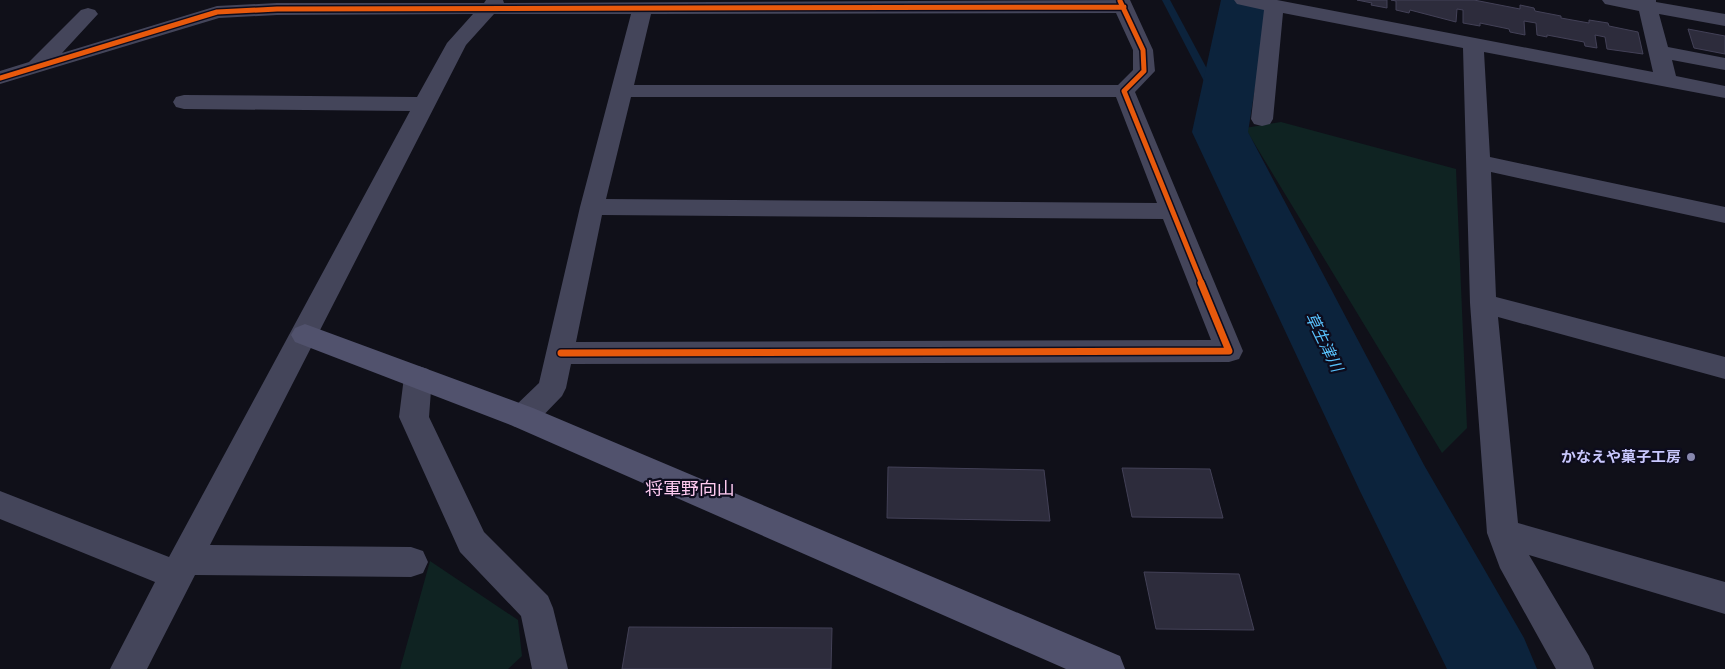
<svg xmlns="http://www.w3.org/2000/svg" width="1725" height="669" viewBox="0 0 1725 669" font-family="Jost,'Noto Sans JP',sans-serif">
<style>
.green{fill:#0f2322}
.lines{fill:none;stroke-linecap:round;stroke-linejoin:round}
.stream{fill:#0c233c;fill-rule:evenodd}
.river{fill:#0c233c;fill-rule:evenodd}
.building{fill:#2d2c3c;stroke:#434157}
.street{fill:#44455a;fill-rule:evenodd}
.secondary{fill:#51526d;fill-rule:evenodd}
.cycleway-far1-casing{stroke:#0d0c1d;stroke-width:8}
.cycleway-casing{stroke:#0d0c1d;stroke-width:10}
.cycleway-far1{stroke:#e8590c;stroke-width:5}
.cycleway{stroke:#e8590c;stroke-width:7}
.poi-dot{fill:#8888ae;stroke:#0d0c1d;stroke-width:2}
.labels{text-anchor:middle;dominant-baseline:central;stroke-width:4.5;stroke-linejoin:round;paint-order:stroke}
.poi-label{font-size:15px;font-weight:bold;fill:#c9c8fe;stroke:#0d0c1d;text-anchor:end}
.water-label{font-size:16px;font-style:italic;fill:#58c1fc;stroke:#0d0c1d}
.quarter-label{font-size:18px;fill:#fecaf0;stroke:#0d0c1d}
</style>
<rect width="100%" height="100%" fill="#101019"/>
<!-- green -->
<path class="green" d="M 1281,122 L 1456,169 L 1467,428 L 1442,453 L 1245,128 Z
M 430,561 L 518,620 L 522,656 L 508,669 L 400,669 Z"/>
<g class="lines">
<!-- stream -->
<path class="stream" d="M 1162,0 L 1170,0 L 1229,110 L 1227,112 L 1224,113 L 1219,110 Z"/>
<!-- river -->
<path class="river" d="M 1221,0 L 1269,0 L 1248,132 L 1424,465 L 1524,638 L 1537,669 L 1447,669 L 1359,489 L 1192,132 Z"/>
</g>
<!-- building -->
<path class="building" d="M 1357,0 L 1387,0 L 1387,8 L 1371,5 L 1372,3 Z
M 1391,0 L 1474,0 L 1520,9 L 1520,5 L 1534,8 L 1535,11 L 1561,16 L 1561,18 L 1589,23 L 1589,20 L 1608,23 L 1609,26 L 1638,32 L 1643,54 L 1607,49 L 1605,37 L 1595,35 L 1597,48 L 1585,46 L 1584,42 L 1547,35 L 1547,37 L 1537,35 L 1536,23 L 1524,21 L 1525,35 L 1510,32 L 1509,29 L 1480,23 L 1480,26 L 1463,23 L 1463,10 L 1457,9 L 1456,22 L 1410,10 L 1409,13 L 1396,10 L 1396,1 Z
M 1688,29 L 1725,36 L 1725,54 L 1694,48 Z
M 888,467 L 1044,470 L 1050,521 L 887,518 Z
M 1122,468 L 1210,469 L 1223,518 L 1132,517 Z
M 1144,572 L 1239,574 L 1254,630 L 1156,629 Z
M 629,627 L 832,628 L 831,669 L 622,669 Z"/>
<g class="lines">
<!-- street -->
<path class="street" d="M 486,0 L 503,0 L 504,3 L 1130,0 L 1153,50 L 1155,71 L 1135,92 L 1243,351 L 1239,359 L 1229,362 L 571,364 L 566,388 L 562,396 L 533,426 L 523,429 L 513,426 L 508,417 L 513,408 L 539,383 L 580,207 L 631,14 L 494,14 L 466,45 L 210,545 L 411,547 L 423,551 L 428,562 L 423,573 L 411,577 L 195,575 L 147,669 L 110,669 L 155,582 L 0,519 L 0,491 L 169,557 L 410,111 L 184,109 L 176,107 L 173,102 L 176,97 L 184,95 L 417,97 L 447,43 L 473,14 L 277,15 L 219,18 L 0,84 L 0,71 L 29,62 L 81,10 L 88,8 L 95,10 L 98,14 L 62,53 L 217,6 L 277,3 L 484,3 ZM 1116,13 L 1133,50 L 1133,70 L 1118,85 L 634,85 L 651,14 ZM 631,97 L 1116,97 L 1157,203 L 606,199 ZM 602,215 L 1163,219 L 1211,340 L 576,342 Z
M 1234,0 L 1277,0 L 1653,72 L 1639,11 L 1605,4 L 1602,0 L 1656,0 L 1656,2 L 1725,14 L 1725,26 L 1659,14 L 1668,47 L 1725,58 L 1725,70 L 1672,60 L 1676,76 L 1725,86 L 1725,98 L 1484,52 L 1490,157 L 1725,207 L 1725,223 L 1491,172 L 1496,297 L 1725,357 L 1725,379 L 1498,317 L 1518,523 L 1725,582 L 1725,614 L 1529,555 L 1589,656 L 1594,669 L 1556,669 L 1500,568 L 1487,533 L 1470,303 L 1463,48 L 1283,13 L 1273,119 L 1270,124 L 1262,126 L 1254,124 L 1251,119 L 1264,10 L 1237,4 Z
M 418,366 L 428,369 L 432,377 L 429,417 L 484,532 L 548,596 L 553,608 L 568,669 L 532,669 L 521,616 L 460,552 L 399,417 L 404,377 L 408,369 Z"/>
<!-- secondary -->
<path class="secondary" d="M 305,324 L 533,408 L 1120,656 L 1125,669 L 1066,669 L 513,426 L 295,342 L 291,335 L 295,328 Z"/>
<!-- cycleway-far1 casing -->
<g class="cycleway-far1-casing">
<path id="cycleway-far1" d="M 1120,1 L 1143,50 L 1144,71 L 1124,91 L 1202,284
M 0,78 L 217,12 L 277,9 L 1124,7"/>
</g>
<!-- cycleway casing -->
<g class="cycleway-casing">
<path id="cycleway" d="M 561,353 L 1229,351 L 1201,283"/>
</g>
<!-- cycleway-far1 -->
<use href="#cycleway-far1" class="cycleway-far1"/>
<!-- cycleway -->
<use href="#cycleway" class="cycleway"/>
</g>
<!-- markers -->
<circle class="poi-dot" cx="1691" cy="457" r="5"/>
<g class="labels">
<!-- poi labels -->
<g class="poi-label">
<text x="1681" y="457">かなえや菓子工房</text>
</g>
<!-- water labels -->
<g class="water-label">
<text transform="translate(1324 342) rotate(64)">草生津川</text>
</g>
<!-- quarter labels -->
<g class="quarter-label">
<text x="690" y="489">将軍野向山</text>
</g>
</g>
</svg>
